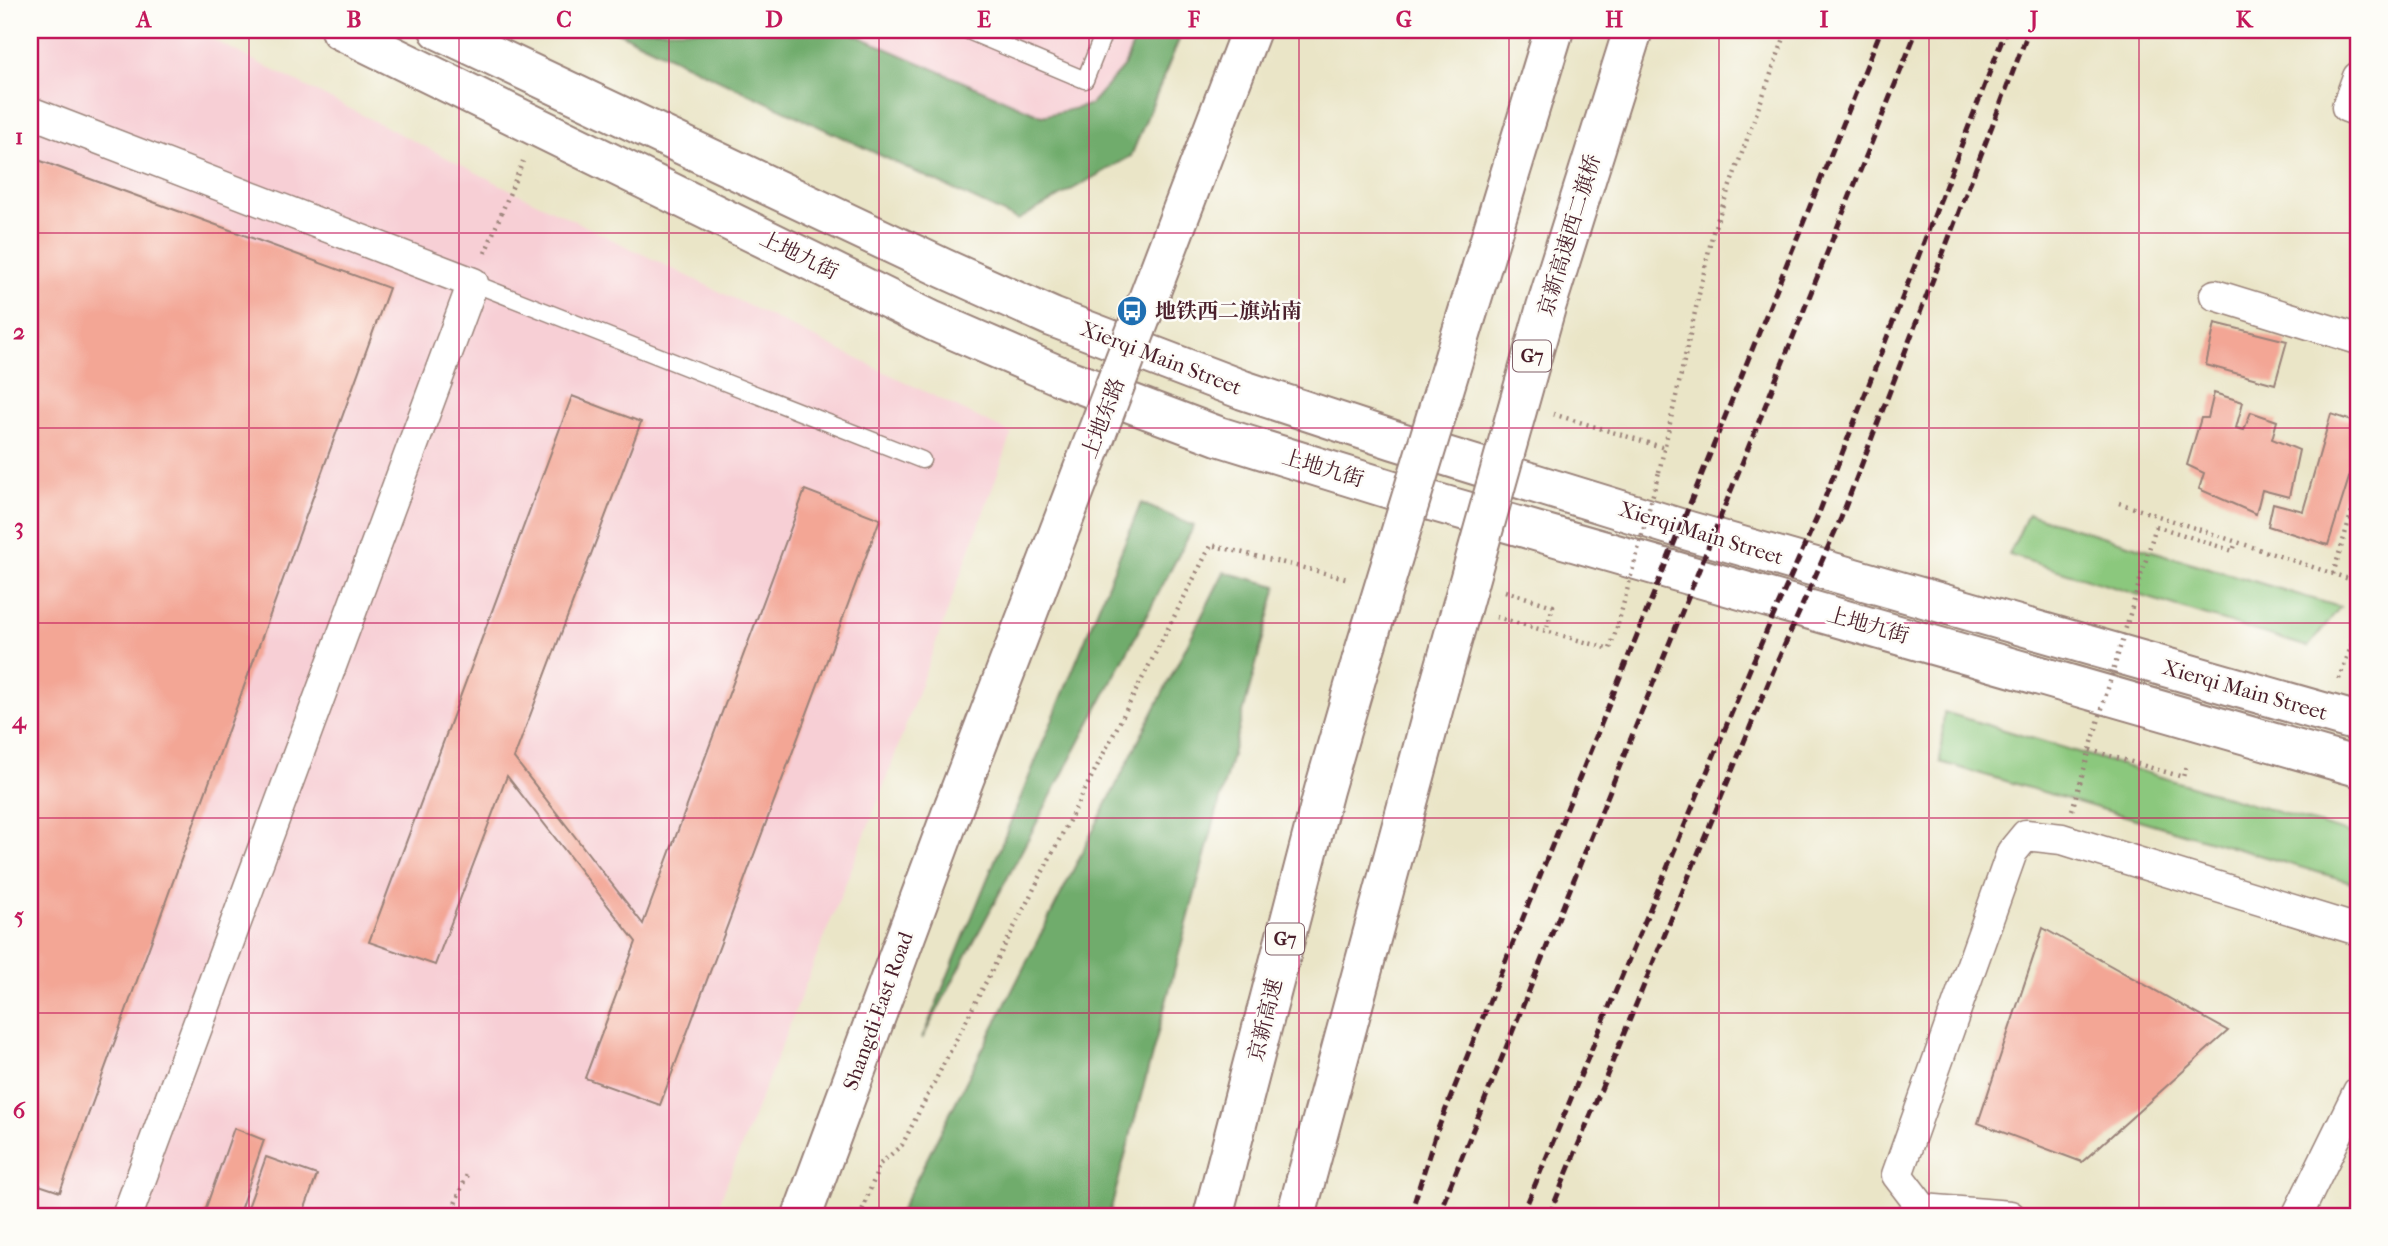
<svg xmlns="http://www.w3.org/2000/svg" width="2388" height="1246" viewBox="0 0 2388 1246" font-family="'IM FELL French Canon','Noto Serif SC',serif">
<style>
.built{fill:#f7cfd5}
.green{fill:#8bc87d;stroke:#6a7454;stroke-width:2}
.forest{fill:#70ac6c;stroke:#5d664c;stroke-width:2}
.building{fill:#f3a695}
.lines{fill:none;stroke-linecap:round;stroke-linejoin:round}
.service-casing{stroke:#9a8279;stroke-width:19}
.minor-casing{stroke:#9a8279;stroke-width:33}
.secondary-casing{stroke:#9a8279;stroke-width:42}
.motorway-casing{stroke:#9a8279;stroke-width:42}
.path{stroke:#9a8279;stroke-width:4.5;stroke-dasharray:2 5;stroke-linecap:butt}
.service{stroke:#fff;stroke-width:16}
.minor{stroke:#fff;stroke-width:30}
.secondary{stroke:#fff;stroke-width:38}
.motorway{stroke:#fff;stroke-width:38}
.rail{stroke:#4a1f2b;stroke-width:5;stroke-dasharray:10 5;stroke-linecap:butt}
.tertiary-bridge-casing{stroke:#9a8279;stroke-width:42;stroke-linecap:butt}
.motorway-bridge-casing{stroke:#9a8279;stroke-width:42;stroke-linecap:butt}
.path-bridge{stroke:#9a8279;stroke-width:4.5;stroke-dasharray:2 5;stroke-linecap:butt}
.tertiary-bridge{stroke:#fff;stroke-width:38}
.motorway-bridge{stroke:#fff;stroke-width:38}
.grid{fill:none;stroke:#c2185b;stroke-width:2;stroke-opacity:0.55}
.labels{text-anchor:middle;dominant-baseline:central;stroke-width:5;stroke-linejoin:round;paint-order:stroke}
.shield{fill:#fdfcf7;stroke:#806168;stroke-width:2}
.shield-label{font-size:19px;font-weight:bold;fill:#4a1f2b}
.street-label{font-size:21px;fill:#4a1f2b;stroke:#fdfcf7}
.poi-label{font-size:21px;font-weight:bold;fill:#4a1f2b;stroke:#fdfcf7;text-anchor:start}
.neatline{fill:none;stroke:#c2185b;stroke-width:2.5}
.grid-label{font-size:23px;text-anchor:middle;font-weight:bold;fill:#c2185b}
</style>
<rect width="100%" height="100%" fill="#fdfcf7"/>
<filter id="ink" filterUnits="userSpaceOnUse"><feTurbulence type="fractalNoise" baseFrequency=".0143" numOctaves="2"/><feDisplacementMap in="SourceGraphic" scale="14" xChannelSelector="R" yChannelSelector="G"/><feConvolveMatrix kernelMatrix="1 2 1 2 8 2 1 2 1" color-interpolation-filters="sRGB"/></filter>
<filter id="wash" filterUnits="userSpaceOnUse"><feTurbulence type="fractalNoise" baseFrequency=".00686" numOctaves="4" result="noise"/><feDisplacementMap in="SourceGraphic" scale="28" xChannelSelector="R" yChannelSelector="G"/><feGaussianBlur stdDeviation="1.57" result="paint"/><feColorMatrix in="noise" values="0 0 0 0 0 0 0 0 0 0 0 0 0 0 0 0 0 1.4 0 .05"/><feComposite in="paint" operator="in"/></filter>
<g filter="url(#wash)">
<rect width="100%" height="100%" fill="#eae5c7"/>
<!-- built -->
<path class="built" d="M 30,30 L 194,30 L 511,190 L 1012,434 L 879,799 L 714,1216 L 30,1216 Z
M 844,30 L 1138,30 L 1124,66 L 1090,106 L 1042,116 Z"/>
<!-- green -->
<path class="green" d="M 2028,514 L 2340,607 L 2308,647 L 2009,555 Z
M 1944,712 L 2358,836 L 2358,884 L 1940,762 Z"/>
<!-- forest -->
<path class="forest" d="M 613,30 L 844,30 L 1042,116 L 1090,105 L 1124,66 L 1139,30 L 1183,30 L 1131,156 L 1018,220 Z
M 1141,503 L 1194,526 L 922,1039 Z
M 1224,572 L 1277,586 L 1109,1216 L 898,1216 Z"/>
<g id="blocks">
<!-- building -->
<path class="building" d="M 30,157 L 389,288 L 60,1192 L 30,1182 Z
M 2215,323 L 2287,341 L 2275,384 L 2206,365 Z
M 2214,393 L 2243,402 L 2236,428 L 2244,430 L 2251,412 L 2277,421 L 2272,439 L 2299,450 L 2289,497 L 2262,490 L 2256,514 L 2199,489 L 2204,473 L 2187,465 L 2201,418 L 2208,418 Z
M 572,396 L 641,422 L 514,758 L 643,924 L 805,490 L 880,519 L 660,1105 L 585,1078 L 636,942 L 507,776 L 435,965 L 369,942 Z
M 2331,414 L 2358,423 L 2358,449 L 2328,545 L 2268,526 L 2273,503 L 2303,511 Z
M 2043,928 L 2228,1031 L 2082,1162 L 1978,1123 Z
M 234,1128 L 264,1140 L 238,1216 L 203,1216 Z
M 266,1157 L 317,1175 L 302,1216 L 245,1216 Z"/>
</g>
</g>
<g filter="url(#ink)">
<use href="#blocks" fill-opacity="0" stroke="#9a8279" stroke-width="2"/>
<g class="lines">
<!-- service casing -->
<g class="service-casing">
<path id="service" d="M 966,30 L 1085,80 L 1105,30
M 473,283 L 922,460"/>
</g>
<!-- minor casing -->
<g class="minor-casing">
<path id="minor" d="M 2358,77 L 2347,107 L 2358,111
M 30,112 L 473,283 L 127,1216
M 2215,295 L 2358,339
M 1923,1209 L 1897,1175 L 2012,852 L 2026,835 L 2062,839 L 2358,930
M 1920,1216 L 1923,1209 L 2010,1216
M 2297,1216 L 2358,1092"/>
</g>
<!-- secondary casing -->
<g class="secondary-casing">
<path id="secondary" d="M 340,30 L 933,321 L 1067,379 L 1218,436 L 1396,491 L 2358,767
M 439,30 L 943,268 L 1052,317 L 1243,390 L 1394,440 L 1689,531 L 2358,722
M 802,1216 L 954,806"/>
</g>
<!-- motorway casing -->
<g class="motorway-casing">
<path id="motorway" d="M 1213,1216 L 1324,790 L 1361,662
M 1296,1216 L 1440,684"/>
</g>
<!-- path -->
<path class="path" d="M 485,253 L 523,161
M 1553,414 L 1665,448
M 1659,472 L 1713,232 L 1787,30
M 2119,503 L 2358,582
M 2156,526 L 2233,551 L 2236,542
M 2333,574 L 2358,491
M 1505,591 L 1553,606 L 1546,631
M 1496,617 L 1610,649 L 1618,624
M 2339,679 L 2358,628
M 2090,750 L 2183,777 L 2186,765
M 450,1216 L 468,1172
M 860,1216 L 880,1164 L 902,1145 L 1211,545 L 1349,579"/>
<!-- service -->
<use href="#service" class="service"/>
<!-- minor -->
<use href="#minor" class="minor"/>
<!-- secondary -->
<use href="#secondary" class="secondary"/>
<!-- motorway -->
<use href="#motorway" class="motorway"/>
<!-- rail -->
<path class="rail" d="M 1410,1216 L 1435,1136 L 1881,30
M 1438,1216 L 1917,30
M 1522,1216 L 1752,664 L 1819,513 L 2006,30
M 1549,1216 L 1774,669 L 1841,518 L 2029,30"/>
<!-- tertiary-bridge casing -->
<g class="tertiary-bridge-casing">
<path id="tertiary-bridge" d="M 954,806 L 1251,30"/>
</g>
<!-- motorway-bridge casing -->
<g class="motorway-bridge-casing">
<path id="motorway-bridge" d="M 1361,662 L 1554,30
M 1440,684 L 1546,307 L 1633,30"/>
</g>
<!-- path-bridge -->
<path class="path-bridge" d="M 1618,624 L 1659,472
M 2072,810 L 2156,526"/>
<!-- tertiary-bridge -->
<use href="#tertiary-bridge" class="tertiary-bridge"/>
<!-- motorway-bridge -->
<use href="#motorway-bridge" class="motorway-bridge"/>
</g>
</g>
<!-- grid -->
<path class="grid" d="M 249,30 L 249,1216M 459,30 L 459,1216M 669,30 L 669,1216M 879,30 L 879,1216M 1089,30 L 1089,1216M 1299,30 L 1299,1216M 1509,30 L 1509,1216M 1719,30 L 1719,1216M 1929,30 L 1929,1216M 2139,30 L 2139,1216M 30,233 L 2358,233M 30,428 L 2358,428M 30,623 L 2358,623M 30,818 L 2358,818M 30,1013 L 2358,1013"/>
<!-- icons -->
<defs>
<g id="bus-disc" transform="scale(1.575)"><circle r="9.5" fill="#1f6fb2" stroke="#fdfcf7"/><path d="M-5-6H5V4H4V6H2V4H-2V6H-4V4H-5ZM-3.5-4V0h7V-4ZM-3.5 1.2v1.5H-2V1.2ZM2 1.2v1.5H3.5V1.2Z" fill="#fff"/></g>
</defs>
<g fill-rule="evenodd">
<use href="#bus-disc" x="1132" y="311"/>
</g>
<g class="labels">
<!-- shield labels -->
<g class="shield">
<rect x="1513" y="340.5" width="38" height="31" rx="5"/>
<rect x="1266" y="923.5" width="38" height="31" rx="5"/>
</g>
<g class="shield-label">
<text x="1532" y="356">G7</text>
<text x="1285" y="939">G7</text>
</g>
<!-- street labels -->
<g class="street-label">
<text transform="translate(1569 235) rotate(-73)">京新高速西二旗桥</text>
<text transform="translate(799 255) rotate(26)">上地九街</text>
<text transform="translate(1161 358) rotate(21)">Xierqi Main Street</text>
<text transform="translate(1103 418) rotate(-69)">上地东路</text>
<text transform="translate(1323 468) rotate(17)">上地九街</text>
<text transform="translate(1701 533) rotate(17)">Xierqi Main Street</text>
<text transform="translate(1868 625) rotate(16)">上地九街</text>
<text transform="translate(2245 690) rotate(16)">Xierqi Main Street</text>
<text transform="translate(878 1011) rotate(-70)">Shangdi East Road</text>
<text transform="translate(1265 1020) rotate(-76)">京新高速</text>
</g>
<!-- poi labels -->
<g class="poi-label">
<text x="1155" y="311">地铁西二旗站南</text>
</g>
</g>
<!-- margin -->
<rect width="2388" height="1246" fill="none" stroke="#fdfcf7" stroke-width="77"/>
<rect x="38" y="38" width="2312" height="1170" class="neatline"/>
<g class="grid-label">
<text x="144" y="27">A</text>
<text x="354" y="27">B</text>
<text x="564" y="27">C</text>
<text x="774" y="27">D</text>
<text x="984" y="27">E</text>
<text x="1194" y="27">F</text>
<text x="1404" y="27">G</text>
<text x="1614" y="27">H</text>
<text x="1824" y="27">I</text>
<text x="2034" y="27">J</text>
<text x="2244" y="27">K</text>
<text x="19" y="144">1</text>
<text x="19" y="339">2</text>
<text x="19" y="534">3</text>
<text x="19" y="728">4</text>
<text x="19" y="923">5</text>
<text x="19" y="1118">6</text>
</g>
</svg>
